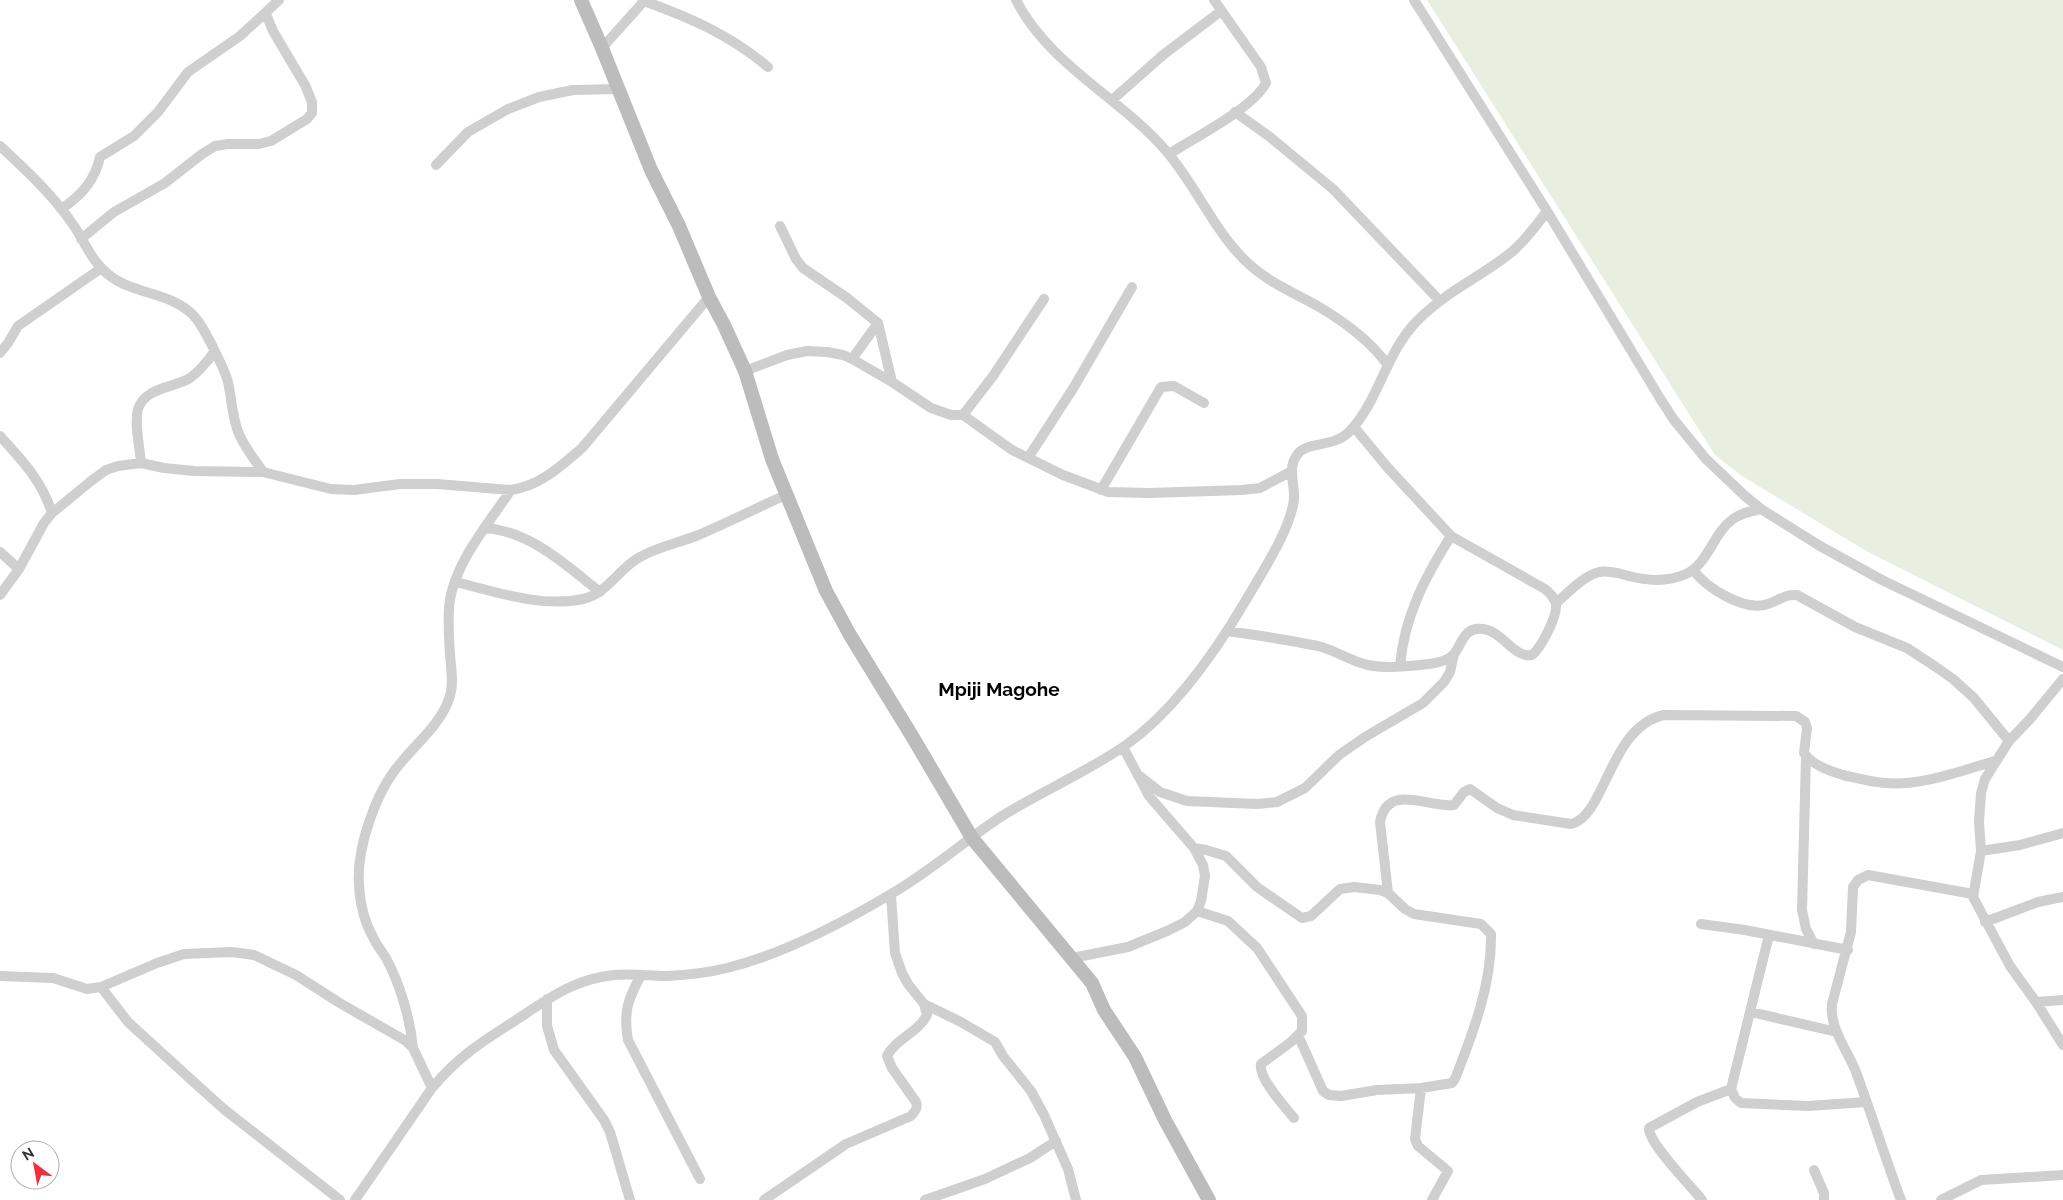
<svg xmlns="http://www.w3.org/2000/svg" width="2063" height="1200" viewBox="0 0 2063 1200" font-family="Raleway,sans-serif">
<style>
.green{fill:#e8efe0}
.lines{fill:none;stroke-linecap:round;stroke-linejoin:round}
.street{stroke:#cfcfcf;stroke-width:10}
.secondary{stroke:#bcbcbc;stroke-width:14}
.labels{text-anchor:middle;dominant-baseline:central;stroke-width:5;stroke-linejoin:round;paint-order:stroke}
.quarter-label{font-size:19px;font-weight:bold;fill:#000;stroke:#fff}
</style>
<rect width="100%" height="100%" fill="#fff"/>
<!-- green -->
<path class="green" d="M 1427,0 L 2063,0 L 2063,650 L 1868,552 L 1742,476 L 1715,455 Z"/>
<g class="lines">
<!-- street -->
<path class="street" d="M 1016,0 C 1049,65 1121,98 1167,152 C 1197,187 1216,235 1250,265 C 1271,284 1297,294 1321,308 C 1346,323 1370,341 1387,364
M 1414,0 L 1547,211 L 1661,400 L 1674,420 L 1706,459 L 1745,496 L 1761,509 L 1820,546 L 1882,580 L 2063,667
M 644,1 C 691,18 730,35 768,67
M 602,48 L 645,0
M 1112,100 L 1163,55 L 1221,11
M 1235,112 L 1270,137 L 1333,189 L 1440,301
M 0,146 C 26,170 54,196 74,226 C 86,244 92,262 109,275 C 135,296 178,292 198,321 C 206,332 225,370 228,382 C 232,400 232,418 239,434 C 245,448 255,460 263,472
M 1169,154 C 1194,138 1252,109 1266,83 L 1261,67 L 1214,0
M 436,165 L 468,132 L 508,109 L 539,97 L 573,90 L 618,89
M 61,209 C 80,197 95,181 100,157 L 134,136 L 158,112 L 188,72 L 240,36 L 279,0
M 780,226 L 796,259 L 803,268 L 847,298 L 878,323 L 892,382
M 81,239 L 114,212 L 165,183 L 202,154 L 215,146 L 228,144 L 259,144 L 271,141 L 307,119 L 312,113 L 312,102 L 305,85 L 273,31 L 266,14
M 0,353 L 8,343 L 18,326 L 100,269
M 852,359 L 878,323
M 745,371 L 787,355 L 807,351 L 827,352 L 843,355 L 852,359 L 892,382 L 931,408 L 951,415 L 963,415 L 1012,450 L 1063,475 L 1108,492 L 1149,493 L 1242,490 L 1260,488 L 1292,471
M 963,415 L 993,376 L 1044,299
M 0,436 C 22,460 42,481 52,513
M 1028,458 L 1074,387 L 1132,287
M 141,463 C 140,447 134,425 138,409 C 145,387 174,388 190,378 C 200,371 207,362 214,352
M 1101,490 L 1161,387 L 1174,386 L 1204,403
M 485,528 C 530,531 566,565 600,592
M 0,552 L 19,569
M 1693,570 C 1707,588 1744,612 1768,604 C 1780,600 1785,594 1797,595 L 1855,627 L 1907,648 L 1936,667 L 1953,679 L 1974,698 L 2009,741
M 456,582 C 496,592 542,608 583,599 C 607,594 619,568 640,557 C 657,547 678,543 696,536 C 727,523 756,508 786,495
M 0,595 L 19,569 L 44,523 L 52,513 L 91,481 L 106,470 L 118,466 L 141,463 L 164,468 L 194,471 L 263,472 L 331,489 L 354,490 L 400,484 L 437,484 L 511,490 C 540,486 561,466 582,448 L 709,297
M 1556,603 C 1568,593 1583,576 1599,572 C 1610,570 1620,574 1629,576 C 1648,581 1668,582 1686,574 C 1709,563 1713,533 1733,519 C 1741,513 1751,511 1761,509
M 1227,631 C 1257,635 1288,640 1318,646 C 1335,650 1350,661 1368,665 C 1387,669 1410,666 1429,664 C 1437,663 1448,661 1454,654 C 1462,644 1464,626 1483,629 C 1502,631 1515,659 1532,655 C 1541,648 1557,617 1556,605 C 1555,598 1551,594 1545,589 L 1451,536 L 1388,468 L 1354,427
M 1400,666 C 1404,617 1425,577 1451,536
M 2063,679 L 2030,719 L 2009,741 L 1985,779 L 1981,793 L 1979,822 L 1981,851 L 1973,897 L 2010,966 L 2036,1002 L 2063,1045
M 1806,757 L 1802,910 L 1806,929 L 1814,944
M 1137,774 L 1160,792 L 1187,801 L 1257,804 L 1277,802 L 1305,788 L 1339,755 L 1365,737 L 1423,703 L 1444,682 L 1450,672 L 1454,654
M 1194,848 L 1206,850 L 1226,856 L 1257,887 L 1302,918 L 1311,916 L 1340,889 L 1354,887 L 1380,890 L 1388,893 L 1405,909 L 1414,914 L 1481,924 L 1491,934 C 1492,984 1473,1033 1455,1079 L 1452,1083 L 1421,1088 L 1377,1090 L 1341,1096 L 1329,1095 L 1323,1091 L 1298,1035
M 1981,851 L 2020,845 L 2063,833
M 1388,893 L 1380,822 C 1388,781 1430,809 1454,805 L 1464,792 L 1470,789 L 1497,808 L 1513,815 L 1571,824 C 1606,816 1609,727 1664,715 L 1796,716 L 1805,722 L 1807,728 L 1804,753 C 1812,765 1829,771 1843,775 C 1857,778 1871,782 1885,783 C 1922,786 1960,771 1995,761
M 891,895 L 895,953 L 902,973 L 908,984 L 924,1004 L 961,1022 L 995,1042 L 1003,1056 L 1031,1091 L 1044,1115 L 1068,1169 L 1076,1200
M 1197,911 L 1228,921 L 1257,948 L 1302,1016 L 1302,1031 L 1291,1042 L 1261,1064 C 1258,1078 1285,1107 1294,1118
M 1985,922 L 2038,902 L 2063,897
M 1701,924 L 1745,930 L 1848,950
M 1769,935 L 1731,1089 L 1735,1098 L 1741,1103 L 1808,1106 L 1866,1102
M 1072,958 L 1128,947 L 1167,931 L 1185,922 L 1197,911 L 1201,901 L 1205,876 L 1203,865 L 1194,848 L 1149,796 L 1123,747
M 641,975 C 628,999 623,1012 628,1040 L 700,1179
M 0,976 L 53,978 L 87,989 L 101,987 L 157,963 L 184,954 L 232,952 L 254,955 L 296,975 L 338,1002 L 406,1041 L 413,1048 L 432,1088
M 101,987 L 128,1022 L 197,1085 L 225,1110 L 340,1200
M 547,999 L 547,1026 L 554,1050 L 604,1120 L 610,1132 L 630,1200
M 2036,1002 L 2063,1000
M 1751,1012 L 1837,1032
M 413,1048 C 410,1018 400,984 386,958 C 382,951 377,946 374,939 C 364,922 360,904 359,885 C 356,849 376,792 399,765 C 417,742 441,725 450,696 C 454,682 451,668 450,655 C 449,640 448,625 449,609 C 451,567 488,524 511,490
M 1421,1088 L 1415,1139 L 1418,1146 L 1448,1171 L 1432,1200
M 1814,1170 L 1824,1193 L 1824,1200
M 355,1200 L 432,1088 C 458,1057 480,1043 513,1022 C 547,1000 573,979 614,975 C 632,973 650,976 667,976 C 687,975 707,973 727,968 C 780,955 844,922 891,894 C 931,871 964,841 1002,816 C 1042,791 1087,772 1126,745 C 1174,711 1216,651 1246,600 C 1261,574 1291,529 1294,499 C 1295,484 1287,468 1297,455 C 1307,440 1333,449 1350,431 C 1379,400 1385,355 1416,322 C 1446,291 1481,277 1513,251 C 1526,239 1537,225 1547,211
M 764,1200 L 846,1144 L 911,1116 C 915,1111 918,1109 916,1102 L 892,1068 L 887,1056 C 895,1039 918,1033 927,1015 L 924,1004
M 925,1200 L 985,1179 L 1030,1158 L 1056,1141
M 1702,1200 C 1691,1186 1648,1143 1649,1128 L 1697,1102 L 1731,1089
M 1901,1200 C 1885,1158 1872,1115 1856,1072 C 1848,1051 1829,1028 1832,1004 L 1851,932 L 1853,887 L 1858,880 L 1868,875 L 1973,894
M 1941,1200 L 1981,1180 L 2063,1175"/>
<!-- secondary -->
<path class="secondary" d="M 581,0 L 602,48 L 651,170 L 679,226 L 709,297 L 724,325 L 745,371 L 772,459 L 826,591 L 850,635 L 912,736 L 972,838 L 1092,983 L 1104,1010 L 1135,1057 L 1165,1120 L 1209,1200"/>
</g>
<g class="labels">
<!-- quarter labels -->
<g class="quarter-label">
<text x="999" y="689">Mpiji Magohe</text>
</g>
</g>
<!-- north arrow -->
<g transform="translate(35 1165) rotate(328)"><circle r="24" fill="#ffffff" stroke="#adadad"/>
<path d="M0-4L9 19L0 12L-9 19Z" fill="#ee2f3c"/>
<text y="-8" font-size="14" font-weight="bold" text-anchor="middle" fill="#323232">N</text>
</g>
</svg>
